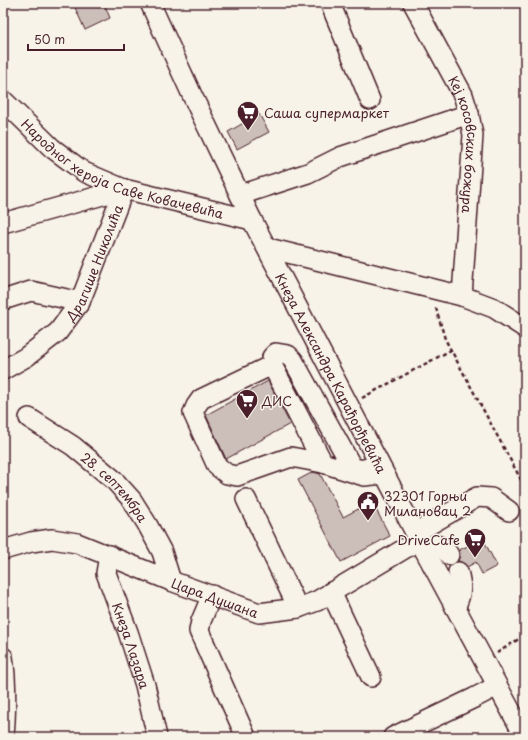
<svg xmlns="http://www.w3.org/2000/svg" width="528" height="740" viewBox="0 0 528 740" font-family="'Playpen Sans',sans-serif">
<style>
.building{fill:#ccbfb9;stroke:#4a1f2b}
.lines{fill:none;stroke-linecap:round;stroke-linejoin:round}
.minor-casing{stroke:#4a1f2b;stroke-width:22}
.path{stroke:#4a1f2b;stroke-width:2.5;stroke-dasharray:4 3;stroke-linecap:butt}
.minor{stroke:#f7f3e8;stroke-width:19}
.labels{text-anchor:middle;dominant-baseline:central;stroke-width:3;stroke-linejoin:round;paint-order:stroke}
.poi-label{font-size:13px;fill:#4a1f2b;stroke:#f7f3e8;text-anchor:start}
.street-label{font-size:13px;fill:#4a1f2b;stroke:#f7f3e8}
</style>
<rect width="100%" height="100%" fill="#f7f3e8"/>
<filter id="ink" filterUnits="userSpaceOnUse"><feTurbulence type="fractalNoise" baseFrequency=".025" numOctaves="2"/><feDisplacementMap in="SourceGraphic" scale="8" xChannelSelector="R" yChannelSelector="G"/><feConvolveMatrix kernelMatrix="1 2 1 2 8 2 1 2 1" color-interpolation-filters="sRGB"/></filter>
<g filter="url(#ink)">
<!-- building -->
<path class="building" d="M 73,3 L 104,3 L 110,18 L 85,30 Z
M 259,114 L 269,132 L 237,149 L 228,132 Z
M 268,381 L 290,424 L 226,459 L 206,415 Z
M 313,472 L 320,474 L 343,517 L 372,502 L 390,536 L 341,562 L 298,480 Z
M 483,539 L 497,566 L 482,574 L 476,562 L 467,567 L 461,562 L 458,561 L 460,554 L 459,550 Z"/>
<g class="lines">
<!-- minor casing -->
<g class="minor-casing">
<g id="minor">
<path id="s1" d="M 150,3 L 192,95 L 252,220 L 419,540 L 525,737"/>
<path d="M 330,3 L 370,100"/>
<path id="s2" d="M 413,3 L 463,95 L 469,114 L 473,135 L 462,296"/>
<path id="s3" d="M 3,100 L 52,148 L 84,172 L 124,189 L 252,220"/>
<path d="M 240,195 L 308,173 L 340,157 L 469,114"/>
<path d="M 3,223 L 124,189"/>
<path d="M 268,248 L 462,296 L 494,308 L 525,328"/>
<path d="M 3,300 L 31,291 L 80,302"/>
<path d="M 272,365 L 201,399 L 196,406 L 193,413 L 217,466 L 227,474 L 237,476 L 291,457 L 323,463"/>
<path id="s4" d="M 3,370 L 26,357 L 58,332 L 80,302 L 124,189"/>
<path id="s5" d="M 29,418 L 73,446 L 114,480 L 132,500 L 147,524 L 162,552 L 171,581"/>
<path d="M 379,464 C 368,468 360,473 351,465 L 293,360 L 288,355 L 276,353 L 272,357 L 272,365 L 323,463 L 364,476 L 384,474"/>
<path d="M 246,499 L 298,608"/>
<path d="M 415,533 L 477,497 L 491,498 L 509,511"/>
<path d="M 422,547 C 434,543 443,545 449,555"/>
<path id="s6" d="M 3,550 L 31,542 L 52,539 L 77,543 L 171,581 L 259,613 L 298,608 L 317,601 L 419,540"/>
<path id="s7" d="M 109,555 L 106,573 L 128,632 L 145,685 L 157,737"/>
<path d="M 331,592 L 371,677"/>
<path d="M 212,595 L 201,621 L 199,631 L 246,737"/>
<path d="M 455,607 C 462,595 462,585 458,572"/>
<path d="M 3,657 C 7,683 6,711 4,737"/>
<path d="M 393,737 L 474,698 L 497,686"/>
</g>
</g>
<!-- path -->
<path class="path" d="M 522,3 L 525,7
M 436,308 L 445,339 L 525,487
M 362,398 L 451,350
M 497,653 L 525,635"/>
<!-- minor -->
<use href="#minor" class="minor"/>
</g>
</g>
<!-- icons -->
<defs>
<g id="supermarket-pin" transform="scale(1.15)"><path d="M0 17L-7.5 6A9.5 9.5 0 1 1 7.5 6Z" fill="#4a1f2b" stroke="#f7f3e8"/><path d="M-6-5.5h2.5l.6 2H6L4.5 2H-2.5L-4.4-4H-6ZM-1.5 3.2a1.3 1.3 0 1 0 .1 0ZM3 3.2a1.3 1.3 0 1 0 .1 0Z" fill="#fff"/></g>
<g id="civic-pin" transform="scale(1.15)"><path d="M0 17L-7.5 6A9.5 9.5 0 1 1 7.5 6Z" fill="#4a1f2b" stroke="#f7f3e8"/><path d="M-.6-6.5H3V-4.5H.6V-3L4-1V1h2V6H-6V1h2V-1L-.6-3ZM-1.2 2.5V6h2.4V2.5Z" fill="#fff"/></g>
</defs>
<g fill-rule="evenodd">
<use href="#supermarket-pin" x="248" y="112"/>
<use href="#supermarket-pin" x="247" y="400"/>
<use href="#civic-pin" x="368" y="502"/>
<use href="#supermarket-pin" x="475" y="539"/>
</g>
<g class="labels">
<!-- poi labels -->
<g class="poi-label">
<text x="264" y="112">Саша супермаркет</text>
<text x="262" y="400">ДИС</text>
<text x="384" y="495">32301 Горњи<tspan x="384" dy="15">Милановац 2</tspan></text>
<text x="460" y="539" text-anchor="end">DriveCafe</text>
</g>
<!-- street labels -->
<g class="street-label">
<text stroke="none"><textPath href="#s2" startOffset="154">Кеј косовских божура</textPath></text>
<text stroke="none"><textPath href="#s3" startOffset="142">Народног хероја Саве Ковачевића</textPath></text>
<text stroke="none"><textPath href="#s4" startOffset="146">Драгише Николића</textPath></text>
<text stroke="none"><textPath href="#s1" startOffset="412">Кнеза Александра Карађорђевића</textPath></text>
<text stroke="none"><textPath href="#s5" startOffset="111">28. септембра</textPath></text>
<text stroke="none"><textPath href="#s6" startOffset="224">Цара Душана</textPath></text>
<text stroke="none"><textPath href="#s7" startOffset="95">Кнеза Лазара</textPath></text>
</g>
</g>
<!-- margin -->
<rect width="528" height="740" fill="none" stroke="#f7f3e8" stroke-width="16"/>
<rect x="8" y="8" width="512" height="724" fill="none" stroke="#4a1f2b" stroke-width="1.5" filter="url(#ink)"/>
<!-- scale -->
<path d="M28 44v6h96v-6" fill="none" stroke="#4a1f2b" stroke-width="2"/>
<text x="34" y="44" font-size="12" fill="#4a1f2b" stroke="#f7f3e8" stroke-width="3" paint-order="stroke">50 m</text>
</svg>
